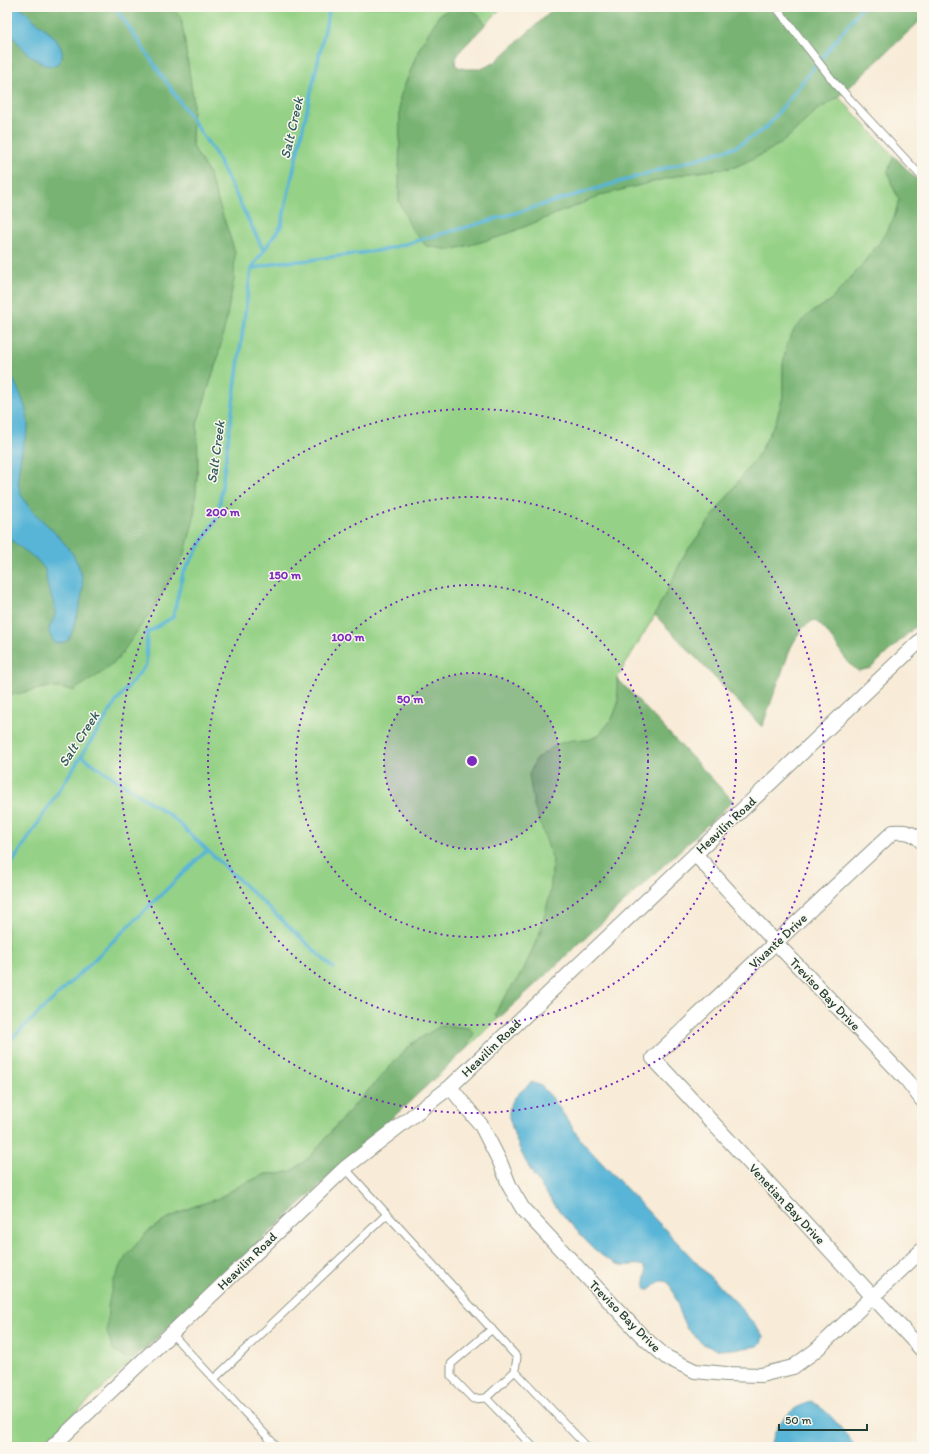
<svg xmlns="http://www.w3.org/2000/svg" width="929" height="1454" viewBox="0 0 929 1454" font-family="Itim,sans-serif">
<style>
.green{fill:#95d186;stroke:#5a875d}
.forest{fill:#78b373;stroke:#4c7854}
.water{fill:#59b5d7;stroke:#3c7986}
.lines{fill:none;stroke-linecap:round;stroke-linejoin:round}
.stream{stroke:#59b5d7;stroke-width:3.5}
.service-casing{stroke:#8c9486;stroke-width:9}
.minor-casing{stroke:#8c9486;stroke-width:16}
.service{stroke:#fff;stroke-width:7}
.minor{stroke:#fff;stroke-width:14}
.ring{fill:none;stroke:#7b2cbf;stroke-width:2;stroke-dasharray:2 4}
.labels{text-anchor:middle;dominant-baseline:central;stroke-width:3;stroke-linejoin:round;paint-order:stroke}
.street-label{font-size:13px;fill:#1f3d34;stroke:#fbf7ec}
.water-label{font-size:14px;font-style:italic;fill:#2e5b5d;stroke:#fbf7ec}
.centre{fill:#7b2cbf;stroke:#fbf7ec;stroke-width:2}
.ring-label{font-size:12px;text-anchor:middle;font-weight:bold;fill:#7b2cbf;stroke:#fbf7ec;stroke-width:3;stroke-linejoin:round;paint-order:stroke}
</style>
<rect width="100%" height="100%" fill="#fbf7ec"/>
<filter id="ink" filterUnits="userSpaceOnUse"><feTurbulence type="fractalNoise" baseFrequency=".025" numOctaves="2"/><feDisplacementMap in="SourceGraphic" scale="8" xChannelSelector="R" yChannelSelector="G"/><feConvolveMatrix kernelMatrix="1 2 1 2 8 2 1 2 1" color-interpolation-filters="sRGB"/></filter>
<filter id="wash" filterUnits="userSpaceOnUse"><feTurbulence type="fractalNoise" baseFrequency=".012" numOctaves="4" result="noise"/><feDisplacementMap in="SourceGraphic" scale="16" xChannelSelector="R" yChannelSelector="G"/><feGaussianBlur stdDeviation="0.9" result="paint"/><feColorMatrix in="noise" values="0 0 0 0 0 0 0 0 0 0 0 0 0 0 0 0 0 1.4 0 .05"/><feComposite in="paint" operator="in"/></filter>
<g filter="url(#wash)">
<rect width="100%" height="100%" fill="#f8ebd7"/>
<!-- green -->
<path class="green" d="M 171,7 L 454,7 L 439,16 L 419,49 L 400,98 L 399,201 L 426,246 L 451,250 L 499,237 L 605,194 L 684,174 L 735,167 L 763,154 L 784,141 L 817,110 L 839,97 L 894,156 L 888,171 L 891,182 L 899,200 L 894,218 L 880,242 L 856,272 L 830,301 L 809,314 L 783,364 L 783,397 L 776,421 L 760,452 L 685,554 L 655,615 L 617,678 L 618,704 L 612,719 L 599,735 L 589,740 L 573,740 L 545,835 L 553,860 L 550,894 L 541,930 L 523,971 L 500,1004 L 495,1015 L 498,1019 L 465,1050 L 474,1033 L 469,1028 L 442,1025 L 411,1044 L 340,1121 L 310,1157 L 292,1171 L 279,1174 L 266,1174 L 243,1184 L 217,1199 L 192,1207 L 167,1219 L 147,1232 L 124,1357 L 134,1359 L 39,1447 L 7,1447 L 7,696 L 48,687 L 74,690 L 185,553 L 194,518 L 198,463 L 197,424 L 218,357 L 235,252 L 209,174 L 192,145 L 193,98 L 181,17 Z
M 467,7 L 503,7 L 486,24 L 474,11 Z"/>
<!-- forest -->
<path class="forest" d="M 7,7 L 171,7 L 181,17 L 193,98 L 192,145 L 209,174 L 235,252 L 234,280 L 226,321 L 218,357 L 197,424 L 198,463 L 194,518 L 185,553 L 156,604 L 118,659 L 100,674 L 74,690 L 48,687 L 7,696 Z
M 454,7 C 473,7 474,10 486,24 L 461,50 L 455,60 L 456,66 L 465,69 L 481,69 L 494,63 L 556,7 L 768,7 L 774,14 L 780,7 L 922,7 L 922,19 L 839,97 L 817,110 L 784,141 L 763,154 L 735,167 L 684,174 L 605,194 L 499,237 L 451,250 L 426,246 L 411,228 L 399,201 L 400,97 L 419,49 L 439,15 Z
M 894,156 L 922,185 L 922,620 L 871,668 L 858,671 C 839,657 833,632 814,620 L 802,628 L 791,647 L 762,727 L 655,615 L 685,554 L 760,452 L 776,421 L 783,397 L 783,364 L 787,344 L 795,328 L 809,314 L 830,301 L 856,272 L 880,242 L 894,218 L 899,200 L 891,182 L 888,171 Z
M 617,678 L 733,801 L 498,1019 L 495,1015 L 500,1004 L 523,971 L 541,930 L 550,894 L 553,860 L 534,806 L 529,775 L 536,759 L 557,744 L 573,740 L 589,740 L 599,735 L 612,719 L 618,704 Z
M 442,1025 L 469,1028 L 474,1033 L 465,1050 L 134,1359 L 124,1357 L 113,1350 L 107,1331 L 108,1306 L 113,1282 L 126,1256 L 147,1232 L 167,1219 L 192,1207 L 217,1199 L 243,1184 L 266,1174 L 279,1174 L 292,1171 L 310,1157 L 340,1121 L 411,1044 Z"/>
<!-- water -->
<path class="water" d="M 7,7 C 11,7 16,6 20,8 C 25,10 30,16 34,20 C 46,29 76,51 55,66 L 44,65 L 29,55 L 17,42 L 7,30 Z
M 7,367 C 16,385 27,403 28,424 C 29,430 26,436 24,442 C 21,456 15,479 21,493 C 25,504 34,513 43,521 C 65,543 89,564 81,599 C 80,608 76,617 74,625 C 70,638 69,644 55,643 C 41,625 56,626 55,610 C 55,604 48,591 47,583 C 46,579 46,572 44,568 C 35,555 18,548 7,536 Z
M 532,1082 L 541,1086 L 551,1096 L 583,1143 L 712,1279 L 736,1302 L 760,1332 L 763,1337 L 761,1343 L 758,1346 L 744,1348 L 719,1350 L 703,1344 L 686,1328 L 673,1292 L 669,1283 L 665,1281 L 660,1281 L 649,1290 L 646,1290 C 642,1281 650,1272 644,1267 C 639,1262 627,1267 621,1265 C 615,1264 609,1260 604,1257 C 594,1250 586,1241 578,1232 C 551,1203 522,1165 512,1127 C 511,1123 508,1117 509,1112 C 510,1098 522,1091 532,1082 Z
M 811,1401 C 831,1412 842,1430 856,1447 L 770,1447 C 776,1423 788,1409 811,1401 Z"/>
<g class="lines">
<!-- stream -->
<path class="stream" d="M 115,7 L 215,153 L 264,251
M 822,58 L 862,7
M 252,269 L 279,262 L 302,261 L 383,250 L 478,224 L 736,147 L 767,127 L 815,66
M 81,756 L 171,816 L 333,968
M 7,871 L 118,699 L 146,665 L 147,633 L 173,617 L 183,573 L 218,516 L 251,269 L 281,226 L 330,7
M 7,1043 L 67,986 L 207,850"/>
</g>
</g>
<g filter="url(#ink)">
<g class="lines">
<!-- service casing -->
<g class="service-casing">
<path id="service" d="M 776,7 L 834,82 L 922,177
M 345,1168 L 517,1357 L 515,1371 L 486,1398 L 533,1447
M 171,1333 L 277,1447
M 515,1371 L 587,1447
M 214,1379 L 387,1214
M 486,1398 L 473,1399 L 451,1376 L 451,1364 L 492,1329"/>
</g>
<!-- minor casing -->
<g class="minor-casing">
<path id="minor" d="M 922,842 C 913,832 905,831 893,832 L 653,1058 L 922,1350
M 695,854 L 776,943 L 907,1080 L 922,1100
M 450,1087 L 481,1125 L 500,1162 L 510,1187 L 523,1209 L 642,1336 L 666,1357 L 695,1371 L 726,1374 L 761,1375 L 793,1367 L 815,1351 L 922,1250
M 52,1447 L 345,1168 L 450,1087 L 922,639"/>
</g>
<!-- service -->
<use href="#service" class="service"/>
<!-- minor -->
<use href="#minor" class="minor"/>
</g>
</g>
<!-- distance rings -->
<circle cx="472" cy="761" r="88" fill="#7b2cbf" fill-opacity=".12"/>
<g class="ring">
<circle cx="472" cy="761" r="88"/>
<circle cx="472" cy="761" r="176"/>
<circle cx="472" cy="761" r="264"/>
<circle cx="472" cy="761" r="352"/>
</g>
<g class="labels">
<!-- street labels -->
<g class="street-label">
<text transform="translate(726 825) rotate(-43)">Heavilin Road</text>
<text transform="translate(778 941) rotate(-43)">Vivante Drive</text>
<text transform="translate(825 994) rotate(46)">Treviso Bay Drive</text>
<text transform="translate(491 1048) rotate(-44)">Heavilin Road</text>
<text transform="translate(787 1204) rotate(47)">Venetian Bay Drive</text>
<text transform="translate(247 1261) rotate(-44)">Heavilin Road</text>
<text transform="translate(625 1316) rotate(45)">Treviso Bay Drive</text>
</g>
<!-- water labels -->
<g class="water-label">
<text transform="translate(292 128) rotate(-77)">Salt Creek</text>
<text transform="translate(216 452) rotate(-82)">Salt Creek</text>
<text transform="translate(79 739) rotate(-57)">Salt Creek</text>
</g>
</g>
<circle cx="472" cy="761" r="6" class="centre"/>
<g class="ring-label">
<text x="223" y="516">200 m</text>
<text x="285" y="579">150 m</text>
<text x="348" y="641">100 m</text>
<text x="410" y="703">50 m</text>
</g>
<!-- margin -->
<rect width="929" height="1454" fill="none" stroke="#fbf7ec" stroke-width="24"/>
<!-- scale -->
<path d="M779 1424v6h88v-6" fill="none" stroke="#1f3d34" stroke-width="2"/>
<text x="785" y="1424" font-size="12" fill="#1f3d34" stroke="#fbf7ec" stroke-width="3" paint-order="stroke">50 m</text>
</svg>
